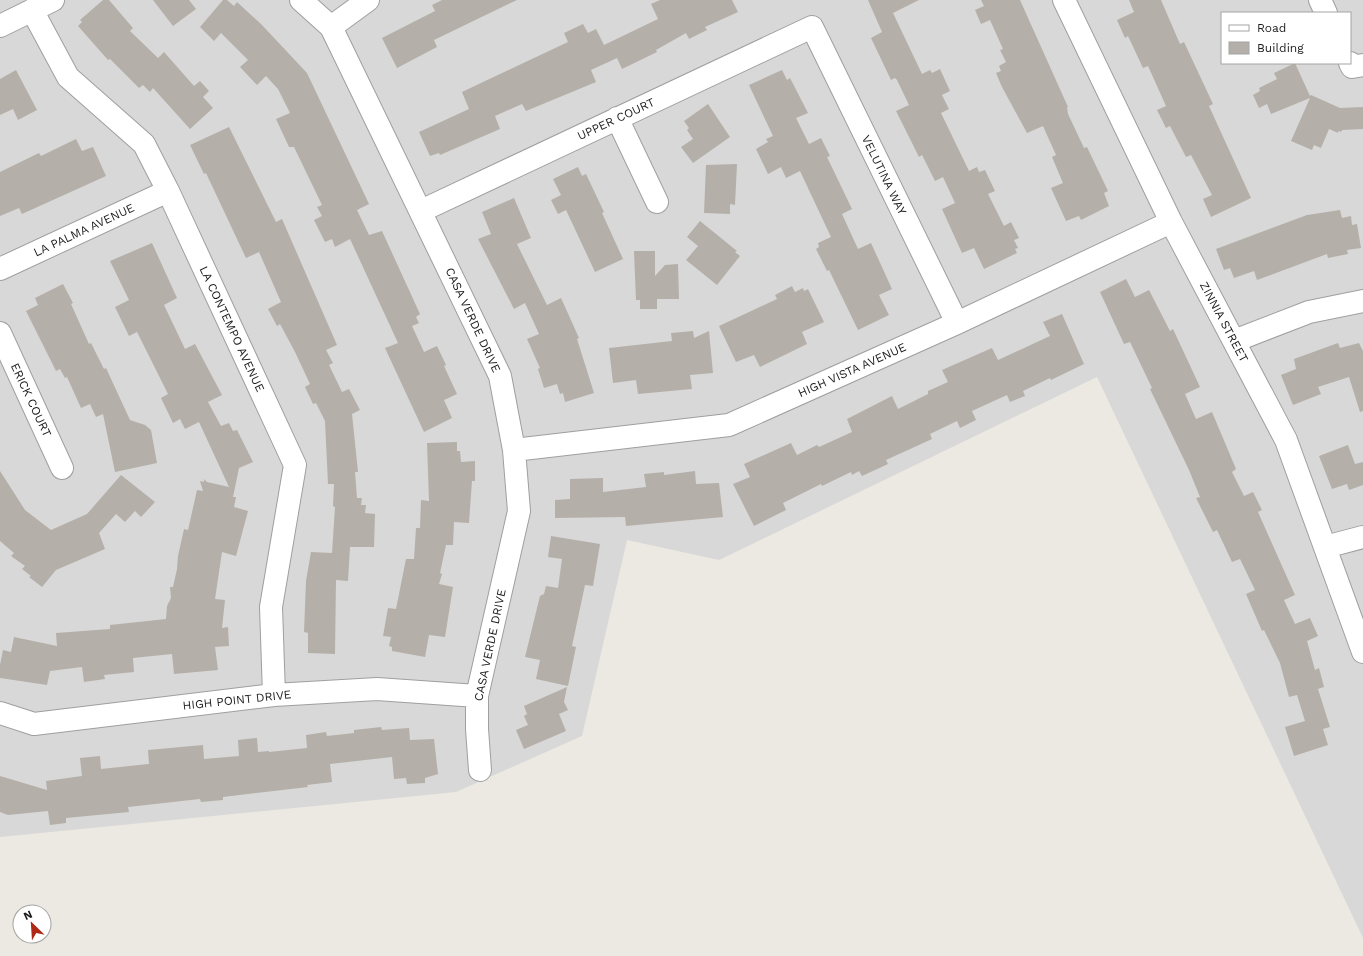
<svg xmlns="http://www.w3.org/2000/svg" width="1363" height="956" viewBox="0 0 1363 956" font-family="'Work Sans',sans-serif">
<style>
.residential{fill:#d9d8d8;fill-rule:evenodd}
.building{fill:#b4afa8}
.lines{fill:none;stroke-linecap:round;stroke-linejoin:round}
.minor-casing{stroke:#9f9f9f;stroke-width:24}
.minor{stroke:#fff;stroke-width:22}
.labels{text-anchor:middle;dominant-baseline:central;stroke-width:3;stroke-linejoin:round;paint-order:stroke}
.street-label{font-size:12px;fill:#1b1b1b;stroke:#fff}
</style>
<rect width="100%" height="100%" fill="#ece9e2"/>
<!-- residential -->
<path class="residential" d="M 0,0 L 1363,0 L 1363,938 L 1097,377 L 719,560 L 627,540 L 582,736 L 456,792 L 0,837 ZM 1222,13 L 1350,13 L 1350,63 L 1222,63 Z"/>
<!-- building -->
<path class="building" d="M 103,0 L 109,0 L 133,28 L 130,31 L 158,58 L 164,52 L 194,86 L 200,81 L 209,91 L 203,97 L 213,108 L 190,129 L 153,88 L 150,92 L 143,85 L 139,88 L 110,59 L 108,60 L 78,26 L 82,22 L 80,20 Z
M 153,0 L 189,0 L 196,9 L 173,26 Z
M 223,0 L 227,0 L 234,6 L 237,2 L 261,24 L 307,73 L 369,204 L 357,210 L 369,235 L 382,231 L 420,314 L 416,317 L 419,323 L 412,326 L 424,352 L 437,346 L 446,365 L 444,366 L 457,394 L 444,400 L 452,418 L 424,432 L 385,348 L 398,343 L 350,239 L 335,247 L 332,239 L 325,242 L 314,220 L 322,216 L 317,207 L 322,205 L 294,147 L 289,147 L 276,119 L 290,113 L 278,89 L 266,76 L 257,85 L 240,67 L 248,60 L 221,33 L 214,41 L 200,27 Z
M 442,0 L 517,0 L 434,40 L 437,47 L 397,68 L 382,38 L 435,11 L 432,5 Z
M 660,0 L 732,0 L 738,12 L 705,27 L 707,30 L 689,39 L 686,33 L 656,50 L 657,52 L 622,69 L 617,58 L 591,70 L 596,82 L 526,111 L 522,104 L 495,116 L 500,129 L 440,155 L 439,153 L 430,156 L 419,132 L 469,109 L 462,92 L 568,42 L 564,33 L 583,24 L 588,33 L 596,29 L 604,45 L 658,19 L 651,4 Z
M 868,0 L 919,0 L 893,13 L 922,74 L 930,70 L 932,73 L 940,69 L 950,91 L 942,95 L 949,109 L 941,113 L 969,171 L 977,167 L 979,172 L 985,170 L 995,191 L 988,194 L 1004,226 L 1011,222 L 1019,238 L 1014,240 L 1018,248 L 1015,249 L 1017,253 L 984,269 L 974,248 L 962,253 L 942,209 L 955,203 L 943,177 L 935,181 L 922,155 L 919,157 L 896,111 L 909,105 L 897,80 L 895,78 L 891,80 L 871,38 L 882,32 Z
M 981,0 L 1020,0 L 1068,107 L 1067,107 L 1068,114 L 1084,148 L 1087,147 L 1108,191 L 1104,193 L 1109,206 L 1081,220 L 1079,216 L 1066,221 L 1051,188 L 1063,183 L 1052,157 L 1056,155 L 1043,126 L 1027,133 L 1002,87 L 996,73 L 1001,71 L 999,66 L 1006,62 L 1000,50 L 1003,49 L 990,20 L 981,24 L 975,10 L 984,6 Z
M 1129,0 L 1161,0 L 1180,44 L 1184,42 L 1213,104 L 1209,106 L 1251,198 L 1211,217 L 1203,199 L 1212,195 L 1191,155 L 1186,157 L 1170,126 L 1166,128 L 1157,110 L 1166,106 L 1148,66 L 1143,68 L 1128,36 L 1125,38 L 1117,20 L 1134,12 Z
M 1295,63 L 1310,96 L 1311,95 L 1340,108 L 1363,107 L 1363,129 L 1342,130 L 1341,132 L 1338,131 L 1338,133 L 1329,129 L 1321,148 L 1314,145 L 1312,150 L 1291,141 L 1310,98 L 1271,114 L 1267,104 L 1259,108 L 1253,95 L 1260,91 L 1259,88 L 1277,79 L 1274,73 Z
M 16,70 L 37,110 L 18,120 L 13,109 L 0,115 L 0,79 Z
M 782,70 L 787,80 L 790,78 L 808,113 L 796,118 L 809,144 L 821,138 L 830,156 L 827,157 L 852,209 L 842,214 L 858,249 L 871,243 L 892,289 L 879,295 L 889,315 L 858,330 L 829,270 L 827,271 L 816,249 L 819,247 L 818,243 L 831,237 L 800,171 L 786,178 L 781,167 L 768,174 L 756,149 L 768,142 L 766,139 L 773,136 L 749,85 Z
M 708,104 L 730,137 L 693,163 L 681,147 L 693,139 L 687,130 L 689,128 L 684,121 Z
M 229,127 L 276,222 L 282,219 L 337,345 L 326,350 L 333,363 L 329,365 L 342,392 L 349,389 L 360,410 L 352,414 L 358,472 L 355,472 L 357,498 L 362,498 L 361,505 L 366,505 L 365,513 L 375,514 L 374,547 L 350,547 L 348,581 L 336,580 L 335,654 L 308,653 L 308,633 L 304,632 L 306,581 L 311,552 L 332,553 L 335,507 L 333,506 L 334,484 L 328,484 L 325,421 L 316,403 L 313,404 L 305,387 L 310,384 L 295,352 L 280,324 L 277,326 L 268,309 L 281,302 L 259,252 L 246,258 L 206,173 L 204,174 L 190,145 Z
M 76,139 L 82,151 L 93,147 L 106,176 L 22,214 L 19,208 L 0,216 L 0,172 L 39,153 L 41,156 Z
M 737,164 L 735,205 L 730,204 L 730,214 L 704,213 L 706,165 Z
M 578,167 L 582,176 L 586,174 L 604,212 L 602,213 L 623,259 L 595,272 L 566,210 L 558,214 L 551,200 L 561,195 L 553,179 Z
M 514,198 L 531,238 L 517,244 L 547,305 L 561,298 L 579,338 L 577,339 L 594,393 L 565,402 L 563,393 L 560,394 L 557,384 L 544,388 L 538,369 L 540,368 L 527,339 L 539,334 L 525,303 L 514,309 L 478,239 L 491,234 L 482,212 Z
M 1340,210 L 1342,218 L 1351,216 L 1352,225 L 1357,224 L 1361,248 L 1347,250 L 1348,254 L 1328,258 L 1327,254 L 1257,280 L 1254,271 L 1234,278 L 1230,268 L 1224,270 L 1216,249 L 1307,215 Z
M 700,221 L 737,251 L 735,252 L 740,256 L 717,285 L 686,260 L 698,246 L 687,237 Z
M 152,243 L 177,298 L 164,305 L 185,349 L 195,344 L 222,395 L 208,402 L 221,426 L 229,423 L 233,431 L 237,430 L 253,462 L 239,468 L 233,497 L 236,497 L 234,507 L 248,511 L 236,556 L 222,552 L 215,599 L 225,600 L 222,628 L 228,627 L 229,646 L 215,647 L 218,670 L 174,674 L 172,654 L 133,658 L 134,672 L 104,675 L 105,679 L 84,682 L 82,667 L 50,671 L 47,685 L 0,678 L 0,665 L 3,650 L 11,652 L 14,637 L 57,646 L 56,633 L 110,629 L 110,625 L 166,619 L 167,606 L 171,598 L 170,587 L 173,587 L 177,569 L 178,556 L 184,529 L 188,530 L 197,490 L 203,491 L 200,481 L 204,482 L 204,479 L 207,482 L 229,487 L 199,422 L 185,429 L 180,419 L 173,423 L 161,398 L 168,394 L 137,332 L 129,336 L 115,307 L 129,300 L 110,261 Z
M 634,251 L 655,251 L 655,276 L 665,265 L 678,264 L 679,299 L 657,299 L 657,309 L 640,309 L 640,300 L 636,300 Z
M 1126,279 L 1135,297 L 1149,290 L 1170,331 L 1173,329 L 1200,387 L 1185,394 L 1196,419 L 1212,412 L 1236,469 L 1232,472 L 1244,496 L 1253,492 L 1262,510 L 1258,512 L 1295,595 L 1284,600 L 1295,624 L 1310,618 L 1318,636 L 1307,641 L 1315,670 L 1319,668 L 1324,687 L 1318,689 L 1330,727 L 1323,729 L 1328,745 L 1294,756 L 1285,727 L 1305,721 L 1297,695 L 1289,697 L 1280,663 L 1264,630 L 1262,631 L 1246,594 L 1255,590 L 1240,559 L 1232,562 L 1217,530 L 1213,532 L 1196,498 L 1200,497 L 1189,470 L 1150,389 L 1152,388 L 1130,342 L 1124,344 L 1100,292 Z
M 63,284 L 73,303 L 71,304 L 89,344 L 91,343 L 104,369 L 106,368 L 130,420 L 145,425 L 151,430 L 157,463 L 115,472 L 103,414 L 96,417 L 90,404 L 81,408 L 67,377 L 65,378 L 60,369 L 56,371 L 26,311 L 38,305 L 35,298 Z
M 792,286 L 795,292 L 803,288 L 804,291 L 808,289 L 824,322 L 802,332 L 807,344 L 760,367 L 754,355 L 736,362 L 719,326 L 777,299 L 775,295 Z
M 1062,314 L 1084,364 L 1051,380 L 1050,378 L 1023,391 L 1025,396 L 1010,402 L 1007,395 L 972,411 L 976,420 L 960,428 L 957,421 L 930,434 L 932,439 L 886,460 L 888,464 L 862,476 L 859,471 L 852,475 L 851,472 L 822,486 L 821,484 L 783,503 L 786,510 L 754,526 L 733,484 L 750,477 L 744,464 L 791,443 L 797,455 L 817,445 L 819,447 L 852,432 L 847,419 L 892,396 L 898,409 L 928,394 L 928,391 L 948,382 L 942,370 L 992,348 L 998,360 L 1050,336 L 1043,322 Z
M 693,331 L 694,338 L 709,331 L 713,373 L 690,375 L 692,389 L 638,394 L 636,380 L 613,383 L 609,348 L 672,341 L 671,333 Z
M 1338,343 L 1340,348 L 1359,343 L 1363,351 L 1363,411 L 1360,412 L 1349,377 L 1318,387 L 1321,394 L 1293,405 L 1281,375 L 1296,369 L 1294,359 Z
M 457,442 L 457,451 L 460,451 L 461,462 L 475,461 L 475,481 L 472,481 L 469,523 L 454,522 L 453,545 L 446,545 L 440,573 L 442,574 L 439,584 L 453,587 L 445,637 L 429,635 L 425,657 L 392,651 L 392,647 L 389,646 L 391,637 L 383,636 L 388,608 L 396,609 L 406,559 L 414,559 L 416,528 L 420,528 L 421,500 L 429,501 L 427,443 Z
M 1348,445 L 1355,464 L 1363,462 L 1363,485 L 1349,490 L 1347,484 L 1332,489 L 1319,456 Z
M 0,471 L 25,510 L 51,530 L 87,514 L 121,475 L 155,502 L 141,517 L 135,511 L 125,522 L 116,514 L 99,533 L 105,549 L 56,570 L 42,587 L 29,577 L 31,576 L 22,569 L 25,566 L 11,556 L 14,553 L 0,541 Z
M 695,471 L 696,484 L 719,483 L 723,517 L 626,526 L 625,517 L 555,518 L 555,500 L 570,499 L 570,479 L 603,478 L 603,492 L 646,487 L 644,474 L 664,472 L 664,475 Z
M 551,536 L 600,544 L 593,586 L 585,585 L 572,646 L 576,647 L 568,686 L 536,679 L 540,660 L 525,657 L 540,596 L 544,594 L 546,586 L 558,588 L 562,559 L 548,557 Z
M 567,687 L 564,702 L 568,710 L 559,714 L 566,731 L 524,749 L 516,730 L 528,725 L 524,716 L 527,714 L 524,706 Z
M 381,727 L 382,730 L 409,728 L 410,740 L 434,739 L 438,774 L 425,778 L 425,783 L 407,784 L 406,778 L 394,779 L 392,757 L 330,764 L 332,782 L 307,785 L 308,787 L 223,797 L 223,800 L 201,802 L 200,799 L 128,807 L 129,812 L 66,818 L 66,823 L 50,825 L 48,811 L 8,815 L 0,812 L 0,776 L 47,790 L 46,781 L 82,776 L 80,758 L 100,756 L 101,769 L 148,764 L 149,764 L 148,750 L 203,745 L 204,759 L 239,756 L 238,740 L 257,738 L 258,752 L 269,751 L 269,752 L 307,748 L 306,735 L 326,732 L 327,736 L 354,733 L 354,730 Z"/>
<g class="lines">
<!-- minor casing -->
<g class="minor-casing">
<path id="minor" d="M 301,0 L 331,27 L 500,376 L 514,450 L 519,511 L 477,696 L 477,729 L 480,770
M 1064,0 L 1171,222 L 1286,440 L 1363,652
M 1320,0 L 1326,13
M 32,10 L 68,77 L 144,144 L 168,191 L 295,465 L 271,607 L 274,695
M 0,26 L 53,0
M 331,27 L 368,0
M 1350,63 L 1352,67 L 1363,65
M 617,118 L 657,202
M 421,211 L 812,27 L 957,323
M 0,269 L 168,191
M 0,333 L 62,468
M 1234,341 L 1309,312 L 1363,301
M 514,450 L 729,425 L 957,323 L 1171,222
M 1325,547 L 1363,537
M 0,713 L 34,724 L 274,695 L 377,689 L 477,696"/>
</g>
<!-- minor -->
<use href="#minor" class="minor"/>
</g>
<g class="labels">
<!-- street labels -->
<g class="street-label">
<text transform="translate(616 119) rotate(-25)">UPPER COURT</text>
<text transform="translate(884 175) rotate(64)">VELUTINA WAY</text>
<text transform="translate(84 230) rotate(-25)">LA PALMA AVENUE</text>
<text transform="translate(473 320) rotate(65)">CASA VERDE DRIVE</text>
<text transform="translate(1224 322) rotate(62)">ZINNIA STREET</text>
<text transform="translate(232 329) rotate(65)">LA CONTEMPO AVENUE</text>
<text transform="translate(852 370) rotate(-24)">HIGH VISTA AVENUE</text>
<text transform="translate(31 400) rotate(65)">ERICK COURT</text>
<text transform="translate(490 645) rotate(-78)">CASA VERDE DRIVE</text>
<text transform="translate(237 700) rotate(-6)">HIGH POINT DRIVE</text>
</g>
</g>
<!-- legend -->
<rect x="1221" y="12" width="130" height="52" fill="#ffffff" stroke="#a4a4a4"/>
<rect x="1229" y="25" width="20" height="6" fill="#ffffff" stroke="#a4a4a4"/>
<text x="1257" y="32" font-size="12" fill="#1b1b1b">Road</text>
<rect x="1229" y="42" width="20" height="12" fill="#b4afa8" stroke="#a4a4a4"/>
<text x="1257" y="52" font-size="12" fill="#1b1b1b">Building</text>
<!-- north arrow -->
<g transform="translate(32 924) rotate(335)"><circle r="19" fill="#ffffff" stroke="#a4a4a4"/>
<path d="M0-3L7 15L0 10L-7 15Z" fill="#b02716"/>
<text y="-6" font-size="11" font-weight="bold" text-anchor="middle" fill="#1b1b1b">N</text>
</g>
</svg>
